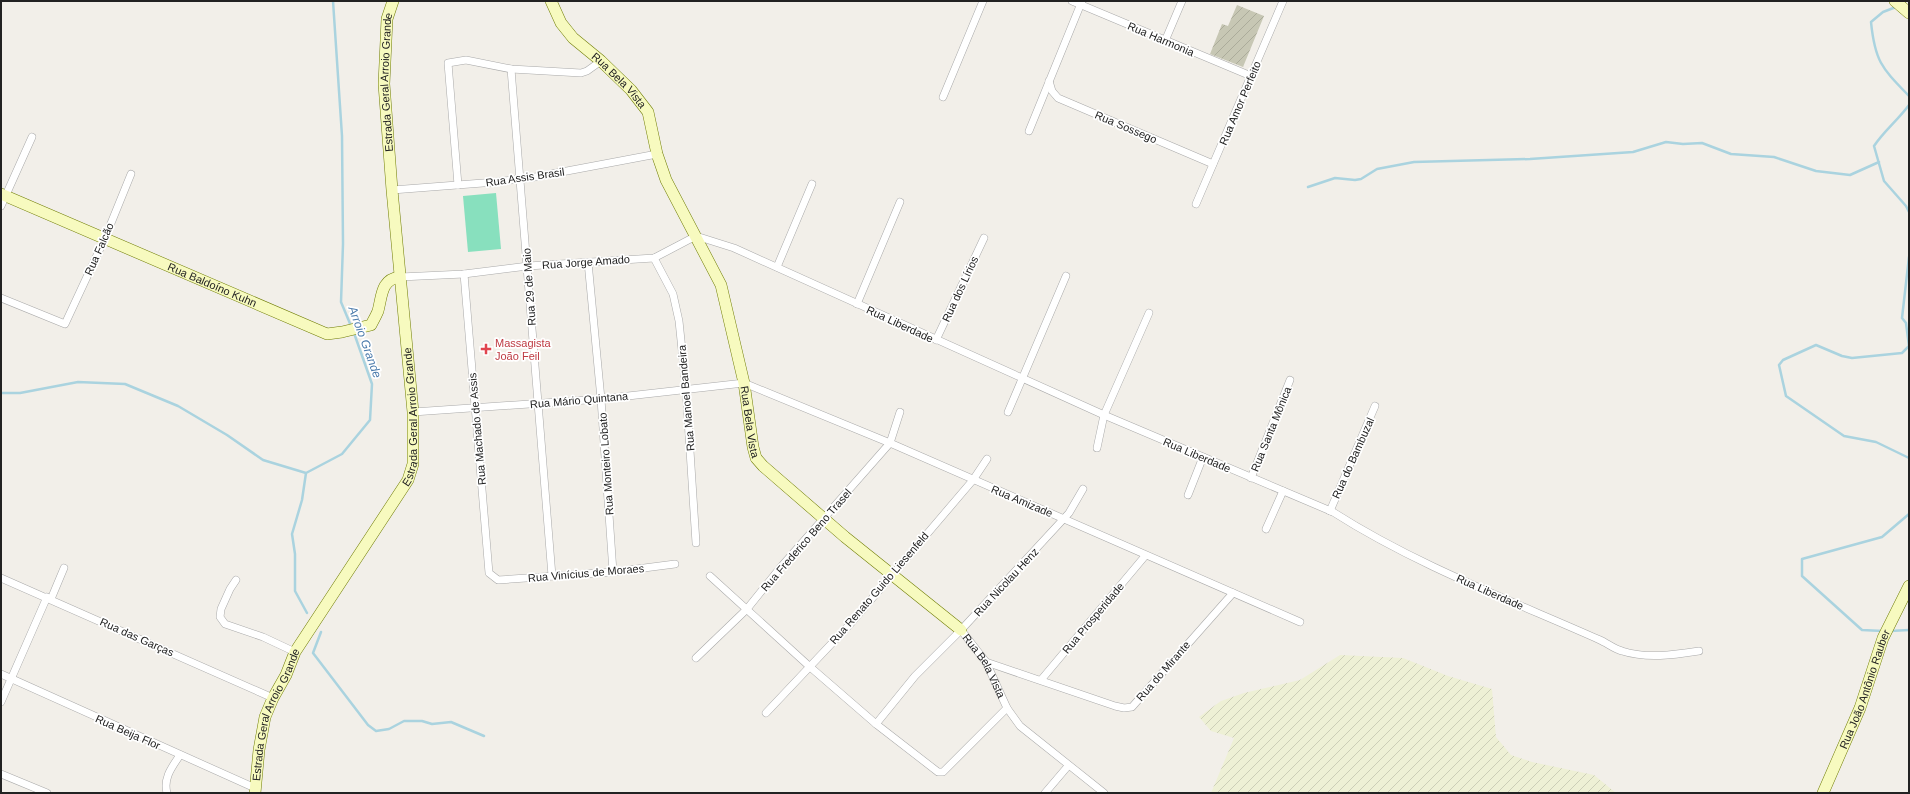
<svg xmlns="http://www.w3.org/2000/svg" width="1910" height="794" viewBox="0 0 1910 794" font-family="Arial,sans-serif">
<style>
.construction{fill:url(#construction-furrows)}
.farmland{fill:url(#farmland-furrows)}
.pitch{fill:#88e0be}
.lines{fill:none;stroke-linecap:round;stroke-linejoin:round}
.stream{stroke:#aad3df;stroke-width:2.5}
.street-casing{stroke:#a9a9a9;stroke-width:8}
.secondary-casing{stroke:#707d05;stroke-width:12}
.street{stroke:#fff;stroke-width:7}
.secondary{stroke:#f7fabf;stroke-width:11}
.health-dot{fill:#e0444e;stroke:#fff;stroke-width:1.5}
.labels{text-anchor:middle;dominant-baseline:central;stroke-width:3.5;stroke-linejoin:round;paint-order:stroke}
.street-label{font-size:11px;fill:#222;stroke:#fff}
.health-label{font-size:11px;fill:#be3a42;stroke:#fff;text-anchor:start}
.water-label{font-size:12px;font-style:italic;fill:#4a7aab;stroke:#fff}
</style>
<defs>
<pattern id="construction-furrows" width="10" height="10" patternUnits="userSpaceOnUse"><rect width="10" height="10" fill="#c7c7b4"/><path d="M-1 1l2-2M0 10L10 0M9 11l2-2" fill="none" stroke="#abab9a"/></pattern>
<pattern id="farmland-furrows" width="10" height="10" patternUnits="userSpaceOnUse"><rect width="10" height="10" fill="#eef0d5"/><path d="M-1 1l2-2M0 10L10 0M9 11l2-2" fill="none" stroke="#ccceb7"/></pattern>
</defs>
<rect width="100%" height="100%" fill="#f2efe9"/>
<!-- construction -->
<path class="construction" d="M 1237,5 L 1264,16 L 1243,67 L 1210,54 L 1222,24 L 1228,26 Z"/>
<!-- farmland -->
<path class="farmland" d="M 1340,655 L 1403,658 L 1448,676 L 1492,689 L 1496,737 L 1511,755 L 1532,762 L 1594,775 L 1616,793 L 1211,793 L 1234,738 L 1211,731 L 1199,717 L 1221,701 L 1244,693 L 1300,680 Z"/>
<!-- pitch -->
<path class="pitch" d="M 496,193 L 501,249 L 468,252 L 463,196 Z"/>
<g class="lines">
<!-- stream -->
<path class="stream" d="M 333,1 L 342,136 L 343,244 L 341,302 L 351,326
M 1896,7 L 1883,12 L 1871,22 C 1875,62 1882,68 1909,96
M 1909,105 C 1898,120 1884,131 1874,146 L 1884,181 L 1906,206 L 1909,212
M 1308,187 L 1335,178 L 1355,180 L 1361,179 L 1377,169 L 1414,162 L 1530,159 L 1633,152 L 1666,142 L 1683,144 L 1702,143 L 1731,154 L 1774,157 L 1816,171 L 1850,175 L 1879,162
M 1909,257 L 1902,318 L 1906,323 L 1909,346 L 1902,353 L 1852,358 L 1842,356 L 1816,345 L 1783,360 L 1779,365 L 1786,396 L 1844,436 L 1876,442 L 1909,458
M 1,393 L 20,393 L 78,382 L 125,384 L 178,406 L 227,435 L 263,460 L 306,473 L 342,454 L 370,420 L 372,384 L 354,333
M 306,473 L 302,500 L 292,534 L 295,554 L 295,591 L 307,613
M 1883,631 L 1862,630 L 1802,576 L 1802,559 L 1882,537 L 1909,514
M 1890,631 L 1909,630
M 321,632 L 313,653 L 368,725 L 376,731 L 389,729 L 404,721 L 422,721 L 432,724 L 451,722 L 484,736"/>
<!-- street casing -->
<g class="street-casing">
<g id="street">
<path d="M 1072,1 L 1251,76"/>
<path d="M 1165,41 L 1182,1"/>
<path d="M 511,69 L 552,576"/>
<path d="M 1049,81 L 1052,91 L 1058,98 L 1213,164"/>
<path d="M 943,97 L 983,1"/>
<path d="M 1029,131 L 1082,1"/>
<path d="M 458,185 L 448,63 L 466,60 L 511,69 L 581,73 L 587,71 L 601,61"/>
<path d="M 392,190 L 496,182 L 535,177 L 657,154"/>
<path d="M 1196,204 L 1283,1"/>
<path d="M 1,206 L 32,137"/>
<path d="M 654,258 L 673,294 L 679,321 L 686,389 L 696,543"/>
<path d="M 588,262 L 601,399 L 613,572"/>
<path d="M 777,267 L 812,184"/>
<path d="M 464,274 L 489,573 L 498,580 L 613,572 L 675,564"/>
<path d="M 400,277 L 464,274 L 528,266 L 654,258 L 696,236 L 734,248 L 1104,415 L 1333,512 C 1416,565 1510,600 1600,640 C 1607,643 1614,649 1622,651 C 1647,659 1673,655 1699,651"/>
<path d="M 1,298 L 65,324 L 105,238 L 131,174"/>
<path d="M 857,304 L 900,202"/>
<path d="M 936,340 L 984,238"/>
<path d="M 413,412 L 601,399 L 744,383 L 890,443 L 1300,622"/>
<path d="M 1008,412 L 1066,276"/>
<path d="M 1097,448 L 1104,415 L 1149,313"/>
<path d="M 1251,478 L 1290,380"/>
<path d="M 1188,495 L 1203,457"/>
<path d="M 1330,511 L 1375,406"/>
<path d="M 1266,529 L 1283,491"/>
<path d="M 710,576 L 809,666 L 876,724 L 938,772 L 943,772 L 1007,708"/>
<path d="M 1,578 L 273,698"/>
<path d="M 236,580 L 230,589 L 221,609 L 220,617 L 225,624 L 263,637 L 295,652"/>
<path d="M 51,599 L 64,568"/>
<path id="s1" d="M 961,630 L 986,662 L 1007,708 L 1020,726 L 1104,793"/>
<path d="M 696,658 L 747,609 L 780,568 L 890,443 L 900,412"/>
<path d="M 986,662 L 1115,706 L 1124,708 L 1132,707 L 1233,593"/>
<path d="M 1,674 L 255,788"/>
<path d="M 1041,680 L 1145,556"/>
<path d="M 1,702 L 47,597"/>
<path d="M 766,713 L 852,622 L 973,480 L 987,459"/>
<path d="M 876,724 L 915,676 L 961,630 L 1069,513 L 1083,489"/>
<path d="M 1,774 L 47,793"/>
<path d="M 167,793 C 163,778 172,767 180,755"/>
<path d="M 1045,793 L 1068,766"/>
</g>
</g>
<!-- secondary casing -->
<g class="secondary-casing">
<g id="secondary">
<path id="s2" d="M 551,1 L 561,23 L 573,38 L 601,61 L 631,90 L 648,112 L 657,154 L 666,180 L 721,285 L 744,383 L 753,447 L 756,458 L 763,466 L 845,537 L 961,630"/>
<path d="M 1895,1 L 1909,13"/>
<path id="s3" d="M 1,194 L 327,334 L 342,332 L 371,325 C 373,321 376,316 378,311 C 382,296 381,279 400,277"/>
<path id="s4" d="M 255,793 L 259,750 L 265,717 L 273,698 L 286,675 L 295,652 L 408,480 L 413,464 L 413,412 L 392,190 L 384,84 L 387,19 L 393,1"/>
<path id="s5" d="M 1823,793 L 1860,708 L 1883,638 L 1909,586"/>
</g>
</g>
<!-- street -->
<use href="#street" class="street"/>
<!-- secondary -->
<use href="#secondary" class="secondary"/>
</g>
<!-- markers -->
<path class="health-dot" d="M484 343h4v4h4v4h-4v4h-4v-4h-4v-4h4z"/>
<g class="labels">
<!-- street labels -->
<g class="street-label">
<text transform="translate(1161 39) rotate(23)">Rua Harmonia</text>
<text stroke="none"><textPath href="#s2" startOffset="106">Rua Bela Vista</textPath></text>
<text stroke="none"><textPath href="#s4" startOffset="754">Estrada Geral Arroio Grande</textPath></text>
<text transform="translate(1240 103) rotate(-67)">Rua Amor Perfeito</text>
<text transform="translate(1126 127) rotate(23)">Rua Sossego</text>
<text transform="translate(525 177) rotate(-8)">Rua Assis Brasil</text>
<text transform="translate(99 249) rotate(-66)">Rua Falcão</text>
<text transform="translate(586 262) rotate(-4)">Rua Jorge Amado</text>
<text stroke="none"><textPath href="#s3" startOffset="230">Rua Baldoíno Kuhn</textPath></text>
<text transform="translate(529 287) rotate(-94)">Rua 29 de Maio</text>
<text transform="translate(960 289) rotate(-65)">Rua dos Lírios</text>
<text transform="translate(900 324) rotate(25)">Rua Liberdade</text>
<text transform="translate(686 398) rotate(-95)">Rua Manoel Bandeira</text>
<text transform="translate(579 400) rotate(-5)">Rua Mário Quintana</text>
<text stroke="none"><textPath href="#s4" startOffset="418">Estrada Geral Arroio Grande</textPath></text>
<text stroke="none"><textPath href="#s2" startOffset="478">Rua Bela Vista</textPath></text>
<text transform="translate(477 429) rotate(-95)">Rua Machado de Assis</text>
<text transform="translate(1271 429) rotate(-68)">Rua Santa Mônica</text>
<text transform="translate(1197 455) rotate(23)">Rua Liberdade</text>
<text transform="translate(1353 458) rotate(-66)">Rua do Bambuzal</text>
<text transform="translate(606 464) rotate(-94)">Rua Monteiro Lobato</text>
<text transform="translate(1022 501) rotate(23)">Rua Amizade</text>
<text transform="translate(806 540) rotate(-49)">Rua Frederico Beno Trasel</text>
<text transform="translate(586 573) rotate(-5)">Rua Vinícius de Moraes</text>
<text transform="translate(1006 582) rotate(-47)">Rua Nicolau Henz</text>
<text transform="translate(879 588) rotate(-49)">Rua Renato Guido Liesenfeld</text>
<text transform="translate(1490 592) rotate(24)">Rua Liberdade</text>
<text transform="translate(1093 618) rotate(-50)">Rua Prosperidade</text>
<text transform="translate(137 637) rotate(24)">Rua das Garças</text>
<text stroke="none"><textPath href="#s1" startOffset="43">Rua Bela Vista</textPath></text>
<text transform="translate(1163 671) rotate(-49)">Rua do Mirante</text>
<text stroke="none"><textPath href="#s5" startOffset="112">Rua João Antônio Rauber</textPath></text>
<text stroke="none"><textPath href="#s4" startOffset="82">Estrada Geral Arroio Grande</textPath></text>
<text transform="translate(128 732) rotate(24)">Rua Beija Flor</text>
</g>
<!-- health labels -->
<g class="health-label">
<text x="495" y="343">Massagista<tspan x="495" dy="13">João Feil</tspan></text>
</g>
<!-- water labels -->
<g class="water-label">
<text transform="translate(365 342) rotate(70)">Arroio Grande</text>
</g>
</g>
<!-- border -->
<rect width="1910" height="794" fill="none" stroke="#222222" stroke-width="4"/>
</svg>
